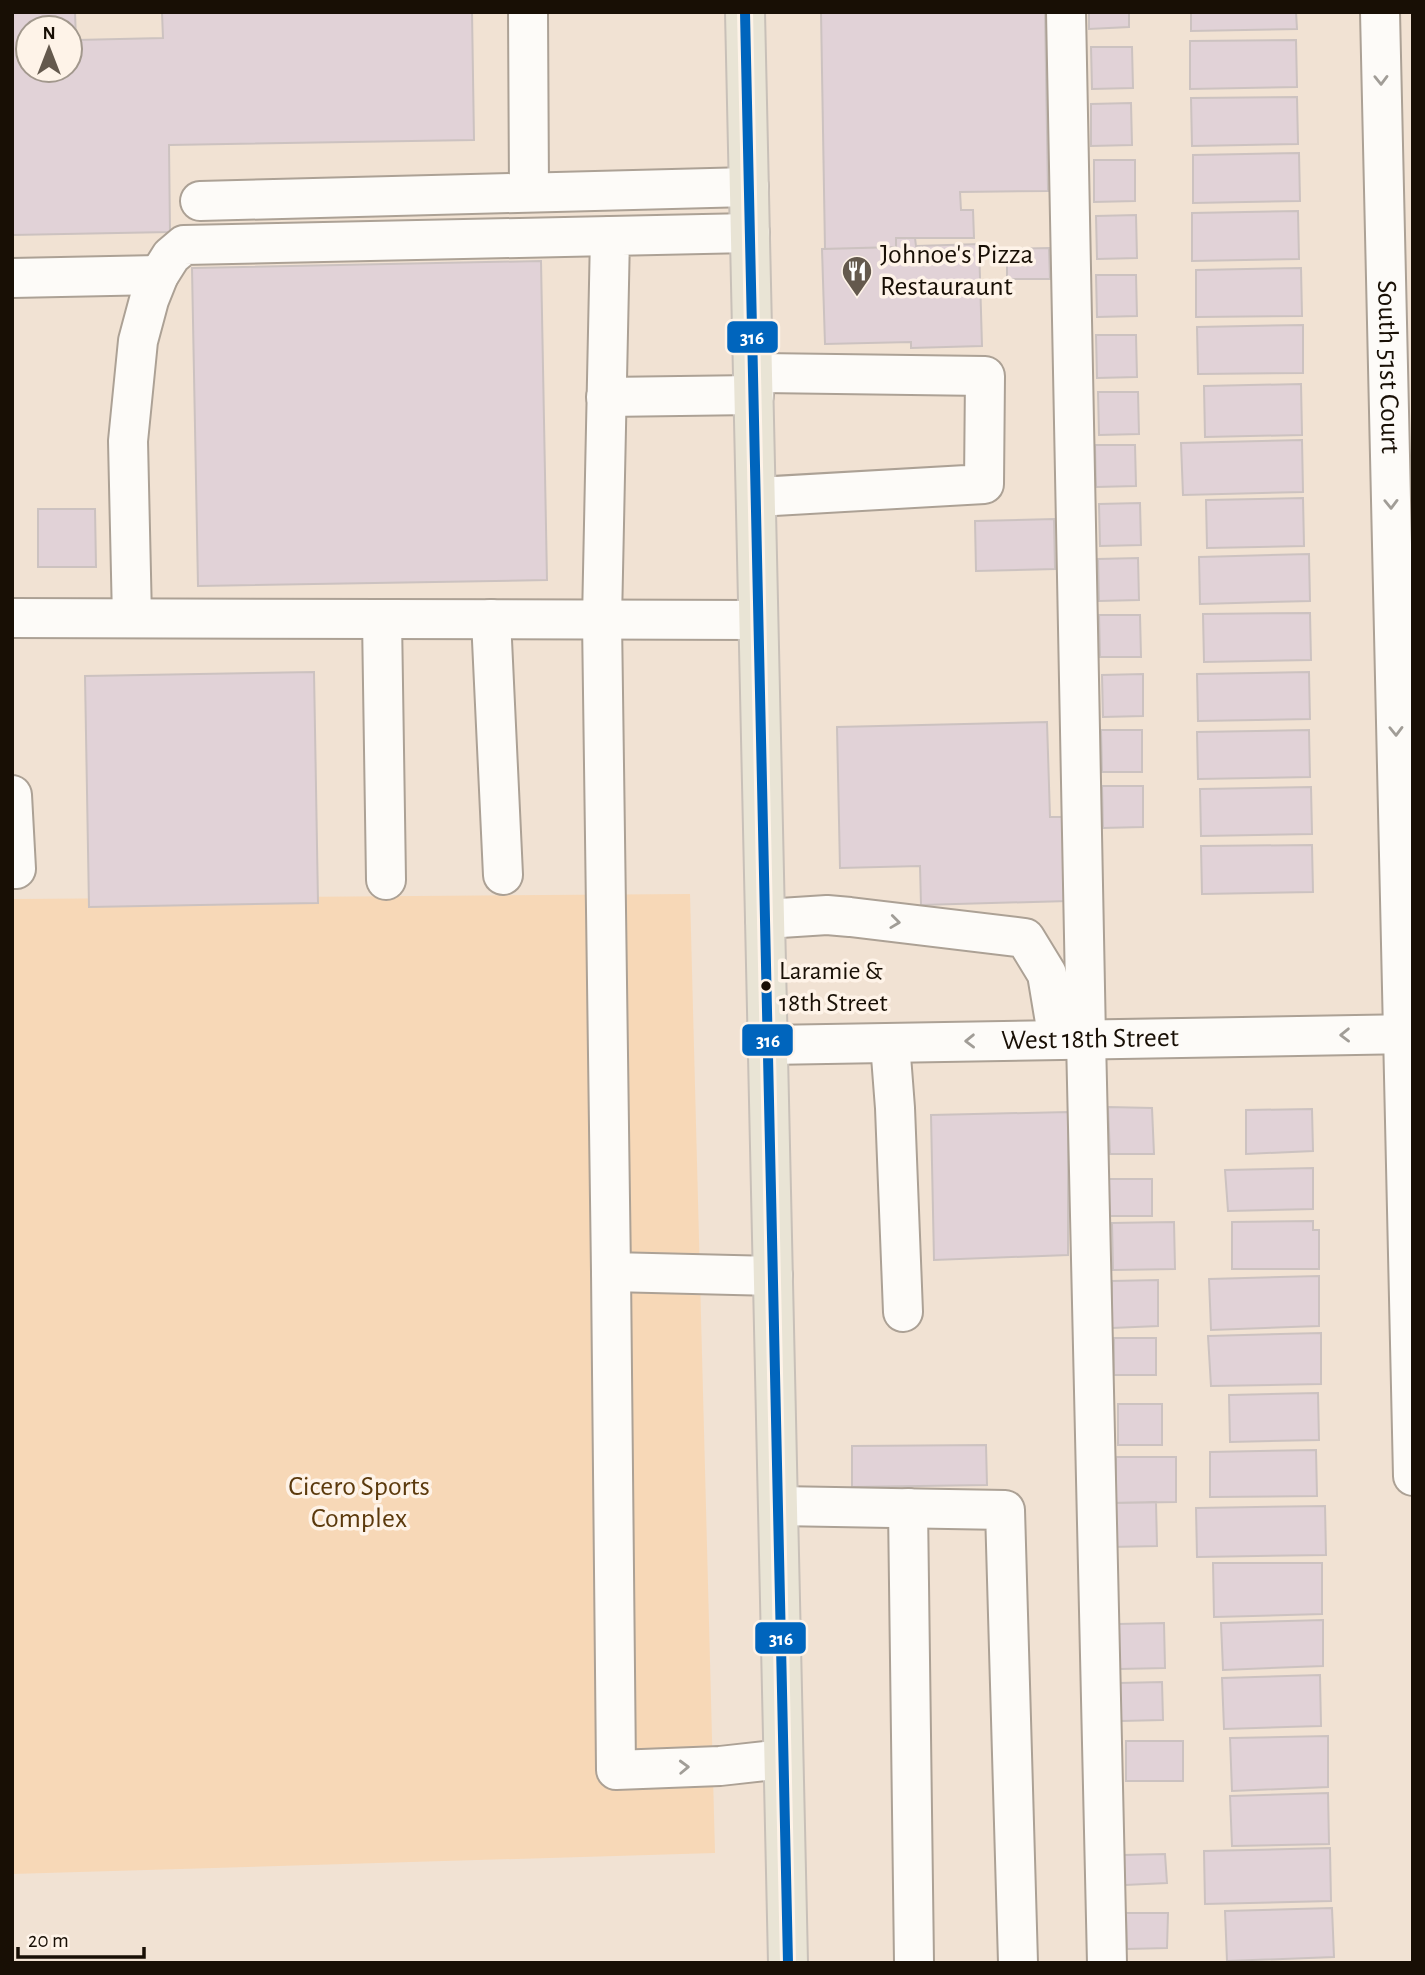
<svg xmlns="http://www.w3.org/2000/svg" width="1425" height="1975" viewBox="0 0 1425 1975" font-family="'Alegreya Sans',sans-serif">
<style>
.green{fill:#f7d8b7}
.building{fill:#e1d2d7;stroke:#ccc2c0;stroke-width:2;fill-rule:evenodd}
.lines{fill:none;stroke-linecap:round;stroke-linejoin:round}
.minor-casing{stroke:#aca195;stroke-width:42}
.major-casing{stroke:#c8c0b8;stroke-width:42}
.minor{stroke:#fdfbf8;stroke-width:38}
.major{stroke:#e9e4d5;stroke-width:38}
.bus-1-casing{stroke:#fef3e8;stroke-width:16}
.bus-1{stroke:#0065bd;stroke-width:10}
.oneway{stroke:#a19d97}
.bus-dot{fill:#180f05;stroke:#fef3e8;stroke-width:2.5}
.labels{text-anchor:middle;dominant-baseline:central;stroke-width:7;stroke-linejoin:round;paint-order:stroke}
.bus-label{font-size:26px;fill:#180f05;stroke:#fef3e8;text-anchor:start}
.poi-label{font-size:28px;fill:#180f05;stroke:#fef3e8;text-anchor:start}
.street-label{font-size:28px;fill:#180f05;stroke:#fef3e8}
.park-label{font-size:28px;fill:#5b390c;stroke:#fef3e8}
.line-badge{stroke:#fef3e8;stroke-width:2.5}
.badge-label{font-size:19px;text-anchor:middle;font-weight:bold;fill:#fff}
</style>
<rect width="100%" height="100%" fill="#f1e2d3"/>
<!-- green -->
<path class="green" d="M 690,894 L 715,1853 L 12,1874 L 12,899 Z"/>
<!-- building -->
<path class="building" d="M 12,12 L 75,12 L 76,40 L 163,38 L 162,12 L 472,12 L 474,140 L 169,145 L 170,232 L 12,235 ZM 28,28 L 70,28 L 70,70 L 28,70 Z
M 821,12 L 1045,12 L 1048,191 L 960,192 L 961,210 L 973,210 L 974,238 L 896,238 L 896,247 L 825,249 Z
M 1089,12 L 1129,12 L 1129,27 L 1089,29 Z
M 1191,12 L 1296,12 L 1297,29 L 1191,31 Z
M 1296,40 L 1297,87 L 1190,89 L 1190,41 Z
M 1091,47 L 1132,47 L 1133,88 L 1092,89 Z
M 1297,97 L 1298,144 L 1192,146 L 1191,98 Z
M 1131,103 L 1132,145 L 1091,146 L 1091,104 Z
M 1299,153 L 1300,201 L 1193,203 L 1193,155 Z
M 1094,160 L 1135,160 L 1135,201 L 1094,202 Z
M 1298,211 L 1299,259 L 1192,261 L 1192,213 Z
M 1136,215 L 1137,258 L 1097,259 L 1096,216 Z
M 896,238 L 915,238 L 916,246 L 979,244 L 982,346 L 911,348 L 911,342 L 825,344 L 822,249 L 896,247 Z
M 1049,248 L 1050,279 L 1007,279 L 1007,249 Z
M 541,261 L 547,580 L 198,586 L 192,268 Z
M 1301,268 L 1302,316 L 1196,317 L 1196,270 Z
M 1096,275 L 1136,275 L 1137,316 L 1097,317 Z
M 1303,325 L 1303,373 L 1198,374 L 1197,327 Z
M 1096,335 L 1136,335 L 1137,377 L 1097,378 Z
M 1301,384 L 1302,435 L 1205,437 L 1204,386 Z
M 1098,392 L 1138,392 L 1139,434 L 1099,435 Z
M 1302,440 L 1303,492 L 1183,495 L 1181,443 Z
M 1095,445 L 1135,445 L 1136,486 L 1096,487 Z
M 1303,498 L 1304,546 L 1207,548 L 1206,500 Z
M 1140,503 L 1141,545 L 1100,546 L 1099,504 Z
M 38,509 L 95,509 L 96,567 L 38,567 Z
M 1054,519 L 1055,569 L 976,571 L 975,521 Z
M 1309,554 L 1310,601 L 1200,604 L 1199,557 Z
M 1138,558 L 1139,600 L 1099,601 L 1098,559 Z
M 1310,613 L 1311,660 L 1204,662 L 1203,614 Z
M 1099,615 L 1140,615 L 1141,657 L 1100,657 Z
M 314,672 L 318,903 L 89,907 L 85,676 Z
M 1309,672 L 1310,719 L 1198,721 L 1197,674 Z
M 1143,674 L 1143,716 L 1103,717 L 1102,675 Z
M 1047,722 L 1050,817 L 1066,817 L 1068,901 L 921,905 L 920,866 L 840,868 L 837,727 Z
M 1101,730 L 1142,730 L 1142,772 L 1102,772 Z
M 1309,730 L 1310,777 L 1198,779 L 1197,732 Z
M 1102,786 L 1143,786 L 1143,827 L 1103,828 Z
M 1311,787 L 1312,834 L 1201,836 L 1200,789 Z
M 1312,845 L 1313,892 L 1202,894 L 1201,846 Z
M 1108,1107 L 1152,1108 L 1154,1154 L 1110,1154 Z
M 1312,1109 L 1313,1151 L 1246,1154 L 1246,1110 Z
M 1068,1112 L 1068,1255 L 934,1260 L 931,1115 Z
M 1313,1168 L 1313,1209 L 1228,1211 L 1225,1170 Z
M 1109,1179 L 1152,1179 L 1152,1216 L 1109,1216 Z
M 1313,1221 L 1313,1230 L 1319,1230 L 1319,1269 L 1232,1269 L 1232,1222 Z
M 1174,1222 L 1175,1269 L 1113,1270 L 1112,1223 Z
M 1319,1276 L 1319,1326 L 1211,1330 L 1209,1279 Z
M 1158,1280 L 1158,1326 L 1112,1328 L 1112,1281 Z
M 1321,1333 L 1321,1384 L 1211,1386 L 1208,1336 Z
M 1114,1338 L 1156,1338 L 1156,1375 L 1114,1375 Z
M 1318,1393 L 1319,1440 L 1230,1442 L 1229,1395 Z
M 1118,1404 L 1162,1404 L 1162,1445 L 1118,1445 Z
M 986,1445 L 987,1485 L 852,1487 L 852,1446 Z
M 1316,1450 L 1317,1496 L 1210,1497 L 1210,1452 Z
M 1116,1457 L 1176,1457 L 1176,1502 L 1116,1503 Z
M 1156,1502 L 1157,1546 L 1111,1547 L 1110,1503 Z
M 1325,1506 L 1326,1555 L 1197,1557 L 1196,1508 Z
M 1213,1563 L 1322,1563 L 1322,1614 L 1214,1617 Z
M 1323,1620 L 1323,1666 L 1223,1670 L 1221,1623 Z
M 1164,1623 L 1165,1668 L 1120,1669 L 1118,1624 Z
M 1320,1675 L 1321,1726 L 1224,1729 L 1222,1678 Z
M 1162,1682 L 1163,1720 L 1121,1721 L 1119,1683 Z
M 1328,1736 L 1328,1787 L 1232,1791 L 1230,1738 Z
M 1126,1741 L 1183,1741 L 1183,1781 L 1126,1781 Z
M 1328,1793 L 1329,1844 L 1232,1846 L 1230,1796 Z
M 1330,1848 L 1331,1901 L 1205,1904 L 1204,1851 Z
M 1165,1854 L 1167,1883 L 1125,1885 L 1123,1855 Z
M 1332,1908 L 1334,1957 L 1227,1961 L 1225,1911 Z
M 1126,1913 L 1168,1913 L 1167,1948 L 1127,1949 Z"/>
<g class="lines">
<!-- minor casing -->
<g class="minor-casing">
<g id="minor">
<path d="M 528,12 L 529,192"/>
<path d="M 1066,12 L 1086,1039 L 1107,1963"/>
<path id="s1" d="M 1380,12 L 1413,1476"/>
<path d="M 200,201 L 749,187"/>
<path d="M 750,233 L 610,236 L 602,620 L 611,1272 L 773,1276"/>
<path d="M 12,278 L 159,275"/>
<path d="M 753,373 L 985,376 L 984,484 L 756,497"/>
<path d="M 606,397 L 754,395"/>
<path d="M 12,618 L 758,620"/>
<path d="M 132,618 L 128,441 L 138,341 L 149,300 L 159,275 L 171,256 L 184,245 L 610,236"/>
<path d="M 382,619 L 386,880"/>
<path d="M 491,619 L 503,875"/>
<path d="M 12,795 L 16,869 L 12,869"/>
<path d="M 765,919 L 827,915 L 850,917 L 1025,938 L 1047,974 L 1058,1040"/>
<path d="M 890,1043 L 895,1108 L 903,1312"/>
<path id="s2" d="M 768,1045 L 1413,1034"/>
<path d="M 611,1272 L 616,1770 L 720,1766 L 783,1759"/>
<path d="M 778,1506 L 1005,1510 L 1018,1963"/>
<path d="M 908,1508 L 914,1963"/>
</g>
</g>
<!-- major casing -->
<g class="major-casing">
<path id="major" d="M 745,12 L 788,1963"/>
</g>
<!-- minor -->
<use href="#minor" class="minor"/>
<!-- major -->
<use href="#major" class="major"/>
<!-- bus-1 casing -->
<g class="bus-1-casing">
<path id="bus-1" d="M 745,12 L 788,1963"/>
</g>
<!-- bus-1 -->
<use href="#bus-1" class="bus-1"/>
</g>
<!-- one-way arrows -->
<defs><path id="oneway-chevron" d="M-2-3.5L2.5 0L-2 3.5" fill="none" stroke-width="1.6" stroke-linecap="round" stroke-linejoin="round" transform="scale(1.75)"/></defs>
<g class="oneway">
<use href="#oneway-chevron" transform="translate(1381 80) rotate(89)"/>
<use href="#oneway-chevron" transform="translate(1391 504) rotate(89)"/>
<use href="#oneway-chevron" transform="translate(1396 731) rotate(89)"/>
<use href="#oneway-chevron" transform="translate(895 922) rotate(7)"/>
<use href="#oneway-chevron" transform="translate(1345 1035) rotate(179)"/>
<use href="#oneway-chevron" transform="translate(970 1041) rotate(179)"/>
<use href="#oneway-chevron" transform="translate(684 1767) rotate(-2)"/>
</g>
<!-- icons -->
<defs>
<g id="restaurant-pin" transform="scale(1.575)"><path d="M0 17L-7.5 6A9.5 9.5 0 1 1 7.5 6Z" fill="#64594d" stroke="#fef3e8"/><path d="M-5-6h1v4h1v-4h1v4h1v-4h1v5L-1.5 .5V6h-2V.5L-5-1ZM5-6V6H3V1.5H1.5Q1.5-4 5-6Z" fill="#fff"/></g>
</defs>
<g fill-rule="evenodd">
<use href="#restaurant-pin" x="857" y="271"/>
</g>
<!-- markers -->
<circle class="bus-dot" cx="766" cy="986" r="6"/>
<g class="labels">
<!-- bus labels -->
<g class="bus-label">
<text x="779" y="971">Laramie &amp;<tspan x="779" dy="32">18th Street</tspan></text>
</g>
<!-- poi labels -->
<g class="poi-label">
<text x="880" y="255">Johnoe's Pizza<tspan x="880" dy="32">Restauraunt</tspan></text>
</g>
<!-- street labels -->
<g class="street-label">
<text stroke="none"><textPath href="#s1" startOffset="355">South 51st Court</textPath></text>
<text stroke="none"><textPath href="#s2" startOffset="322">West 18th Street</textPath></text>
</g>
<!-- park labels -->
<g class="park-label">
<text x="359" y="1487">Cicero Sports<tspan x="359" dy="32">Complex</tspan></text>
</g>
</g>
<g class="line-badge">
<rect x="726" y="320" width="53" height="34" rx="7" fill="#0065bd"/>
<rect x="741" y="1023" width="53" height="34" rx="7" fill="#0065bd"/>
<rect x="754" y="1621" width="53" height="34" rx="7" fill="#0065bd"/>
</g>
<g class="badge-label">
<text x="752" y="344">316</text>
<text x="768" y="1047">316</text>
<text x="781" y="1645">316</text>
</g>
<!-- border -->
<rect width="1425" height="1975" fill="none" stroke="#180f05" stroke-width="28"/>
<!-- north arrow -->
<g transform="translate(49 49)"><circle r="33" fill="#fef3e8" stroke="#a2988d" stroke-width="2"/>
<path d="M0-5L12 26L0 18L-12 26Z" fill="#64594d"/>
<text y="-10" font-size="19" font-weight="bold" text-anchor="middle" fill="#180f05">N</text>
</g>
<!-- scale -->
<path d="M18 1947v10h126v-10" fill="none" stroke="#180f05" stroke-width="3.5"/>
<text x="28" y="1947" font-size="21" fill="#180f05" stroke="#fef3e8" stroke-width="5" paint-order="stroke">20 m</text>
</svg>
